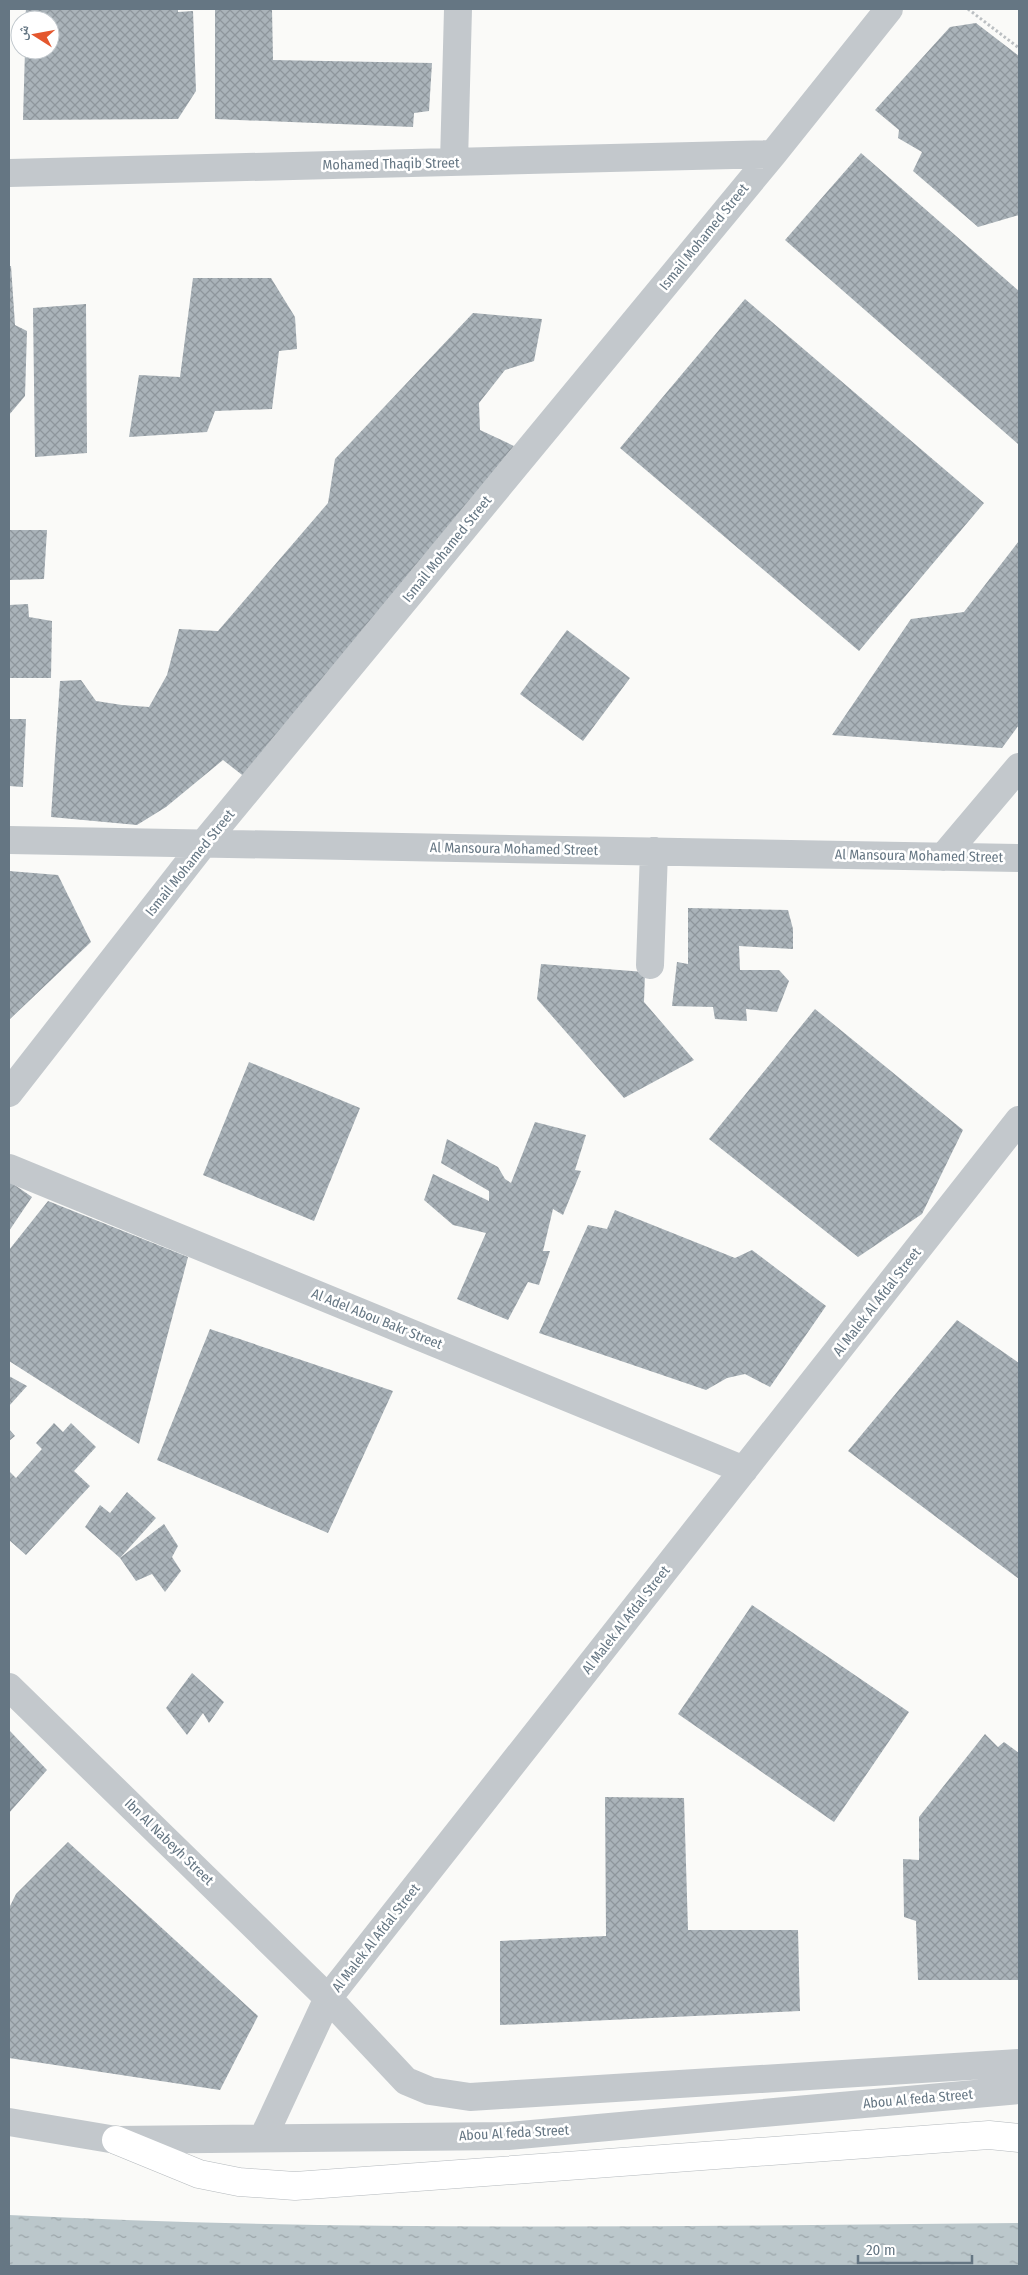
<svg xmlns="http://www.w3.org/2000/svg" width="1028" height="2275" viewBox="0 0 1028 2275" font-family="'Fira Sans Condensed','Noto Naskh Arabic',sans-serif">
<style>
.water{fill:url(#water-ripples)}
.building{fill:url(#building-cross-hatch)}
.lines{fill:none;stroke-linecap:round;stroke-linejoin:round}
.highway-casing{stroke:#b4b9bd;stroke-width:29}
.path{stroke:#bbbfc2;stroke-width:3;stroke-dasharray:2.5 2.5;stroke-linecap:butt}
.minor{stroke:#c3c8cc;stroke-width:28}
.highway{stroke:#fff;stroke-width:28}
.labels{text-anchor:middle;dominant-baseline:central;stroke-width:5;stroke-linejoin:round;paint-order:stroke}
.street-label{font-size:14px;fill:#657683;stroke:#fff}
</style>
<defs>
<pattern id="water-ripples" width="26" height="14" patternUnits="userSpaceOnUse" patternTransform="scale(1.25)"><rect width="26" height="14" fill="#bbc7cb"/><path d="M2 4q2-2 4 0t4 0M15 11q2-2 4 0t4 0" fill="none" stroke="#9ca6aa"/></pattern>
<pattern id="building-cross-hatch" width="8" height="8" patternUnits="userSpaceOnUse" patternTransform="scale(1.25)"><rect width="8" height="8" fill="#aab3b9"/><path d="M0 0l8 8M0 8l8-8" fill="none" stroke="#8e969c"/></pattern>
</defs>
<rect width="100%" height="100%" fill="#fafaf8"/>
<!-- water -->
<path class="water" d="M 9,2215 C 345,2232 683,2226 1019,2223 L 1019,2266 L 9,2266 Z"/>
<!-- building -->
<path class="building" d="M 26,9 L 178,9 L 178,12 L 193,11 L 196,91 L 178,119 L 23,120 L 25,50 L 50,50 L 50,20 L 25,20 Z
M 215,9 L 272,9 L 273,60 L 432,63 L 429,111 L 414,113 L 413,127 L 215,119 Z
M 976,23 L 1019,56 L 1019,215 L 978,227 L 913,171 L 922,152 L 898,138 L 899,130 L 875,110 L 950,27 Z
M 861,153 L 1019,291 L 1019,445 L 785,240 Z
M 9,266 L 11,266 L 15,325 L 27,331 L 25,396 L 9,415 Z
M 193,278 L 271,278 L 295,317 L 297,349 L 279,351 L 272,409 L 215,411 L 207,432 L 129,437 L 139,375 L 180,377 Z
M 745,299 L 984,503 L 859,651 L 620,448 Z
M 86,304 L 87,453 L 35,457 L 33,308 Z
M 473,313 L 542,319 L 534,361 L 505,370 L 479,403 L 480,430 L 514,446 L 246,778 L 223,760 L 166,807 L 137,825 L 51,817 L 60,681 L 81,680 L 96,701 L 122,705 L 149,707 L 167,675 L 179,629 L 218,631 L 328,503 L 335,459 Z
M 9,530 L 47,530 L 44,579 L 9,580 Z
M 1019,541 L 1019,725 L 1002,748 L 832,735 L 911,619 L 964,612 Z
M 28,604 L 29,617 L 52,621 L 51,678 L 9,678 L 9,605 Z
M 567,630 L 630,678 L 583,741 L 520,694 Z
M 9,719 L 26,719 L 23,787 L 9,786 Z
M 9,871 L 58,875 L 91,942 L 9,1020 Z
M 688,908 L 788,910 L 793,929 L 793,949 L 739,946 L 740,970 L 779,970 L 789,981 L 777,1012 L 746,1009 L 747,1021 L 715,1019 L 713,1007 L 672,1006 L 677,962 L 688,964 Z
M 541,964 L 645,972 L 644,1002 L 694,1060 L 624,1098 L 537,999 Z
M 815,1009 L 963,1130 L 922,1214 L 858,1257 L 709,1139 Z
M 249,1062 L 360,1108 L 314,1221 L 203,1175 Z
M 535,1122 L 586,1135 L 575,1170 L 581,1171 L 563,1215 L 553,1209 L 543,1251 L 550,1251 L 539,1285 L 528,1282 L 508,1320 L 457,1299 L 486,1233 L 453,1225 L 424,1200 L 433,1174 L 489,1201 L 489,1191 L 441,1163 L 447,1139 L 498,1167 L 505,1179 L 511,1183 Z
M 9,1181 L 32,1197 L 9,1231 Z
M 48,1201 L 188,1257 L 139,1444 L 9,1361 L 9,1250 Z
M 615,1210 L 735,1258 L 752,1250 L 826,1306 L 770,1387 L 745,1374 L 727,1378 L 706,1390 L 539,1333 L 588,1225 L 607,1229 Z
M 957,1320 L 1019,1363 L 1019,1579 L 848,1451 Z
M 210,1329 L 393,1391 L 328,1533 L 157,1460 Z
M 9,1376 L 27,1386 L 9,1406 Z
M 54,1423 L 63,1432 L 71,1423 L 96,1447 L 74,1471 L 90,1486 L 26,1555 L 9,1540 L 9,1471 L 16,1478 L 42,1449 L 36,1443 Z
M 9,1429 L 15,1436 L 9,1441 Z
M 127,1492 L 156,1518 L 120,1558 L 164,1524 L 178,1546 L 172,1557 L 181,1571 L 165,1592 L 152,1574 L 136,1581 L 120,1558 L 85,1527 L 100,1505 L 110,1513 Z
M 752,1605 L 909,1712 L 834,1822 L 678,1714 Z
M 192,1673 L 224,1702 L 209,1723 L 203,1713 L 187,1735 L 166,1708 Z
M 9,1730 L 47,1770 L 9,1813 Z
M 985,1734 L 998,1747 L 1004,1742 L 1019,1753 L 1019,1980 L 918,1980 L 916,1921 L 904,1917 L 903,1859 L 919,1860 L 919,1817 Z
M 605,1797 L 684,1798 L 688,1930 L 798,1930 L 800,2011 L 500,2025 L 500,1941 L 606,1936 Z
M 68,1842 L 258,2016 L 220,2090 L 9,2058 L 9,1908 L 16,1894 Z"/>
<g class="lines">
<!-- highway casing -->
<g class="highway-casing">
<path id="highway" d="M 116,2140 L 199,2174 L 239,2182 L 295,2186 L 989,2135 L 1019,2138"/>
</g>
<!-- path -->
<path class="path" d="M 968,9 L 1019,48"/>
<!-- minor -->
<path class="minor" d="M 454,162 L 458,9
M 9,173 L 773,154
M 9,840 L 1019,858
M 943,857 L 1019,767
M 650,965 L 654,851
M 9,1093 L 204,843 L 773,154 L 889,9
M 9,1168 L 744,1470
M 9,1687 L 328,1998 L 406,2081 L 430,2091 L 470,2097 L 1019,2063
M 9,2122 L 116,2140 L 508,2136 L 1019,2090
M 263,2138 L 328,1998 L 1019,1120"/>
<!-- highway -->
<use href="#highway" class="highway"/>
</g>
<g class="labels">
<!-- street labels -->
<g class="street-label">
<text transform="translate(391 164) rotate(-1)">Mohamed Thaqib Street</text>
<text transform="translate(704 237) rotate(-51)">Ismail Mohamed Street</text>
<text transform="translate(447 549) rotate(-51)">Ismail Mohamed Street</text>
<text transform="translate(514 849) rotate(1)">Al Mansoura Mohamed Street</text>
<text transform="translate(919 856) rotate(1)">Al Mansoura Mohamed Street</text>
<text transform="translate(190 863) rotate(-51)">Ismail Mohamed Street</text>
<text transform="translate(877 1302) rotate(-52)">Al Malek Al Afdal Street</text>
<text transform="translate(377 1319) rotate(22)">Al Adel Abou Bakr Street</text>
<text transform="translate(626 1620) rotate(-52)">Al Malek Al Afdal Street</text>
<text transform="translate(169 1842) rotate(44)">Ibn Al Nabeyh Street</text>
<text transform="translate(376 1938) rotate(-52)">Al Malek Al Afdal Street</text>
<text transform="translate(918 2099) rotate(-5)">Abou Al feda Street</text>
<text transform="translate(514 2133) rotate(-3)">Abou Al feda Street</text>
</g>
</g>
<!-- border -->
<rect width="1028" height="2275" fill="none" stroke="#657683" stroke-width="20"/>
<!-- north arrow -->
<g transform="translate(35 35) rotate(281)"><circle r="24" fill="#ffffff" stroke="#c1c8cd"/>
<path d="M0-4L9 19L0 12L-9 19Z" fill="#e4572e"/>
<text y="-8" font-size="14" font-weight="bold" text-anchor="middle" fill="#657683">ش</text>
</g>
<!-- scale -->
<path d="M858 2255v8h114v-8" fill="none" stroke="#657683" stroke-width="2.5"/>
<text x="866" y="2255" font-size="15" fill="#657683" stroke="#ffffff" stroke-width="4" paint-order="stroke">20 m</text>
</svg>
